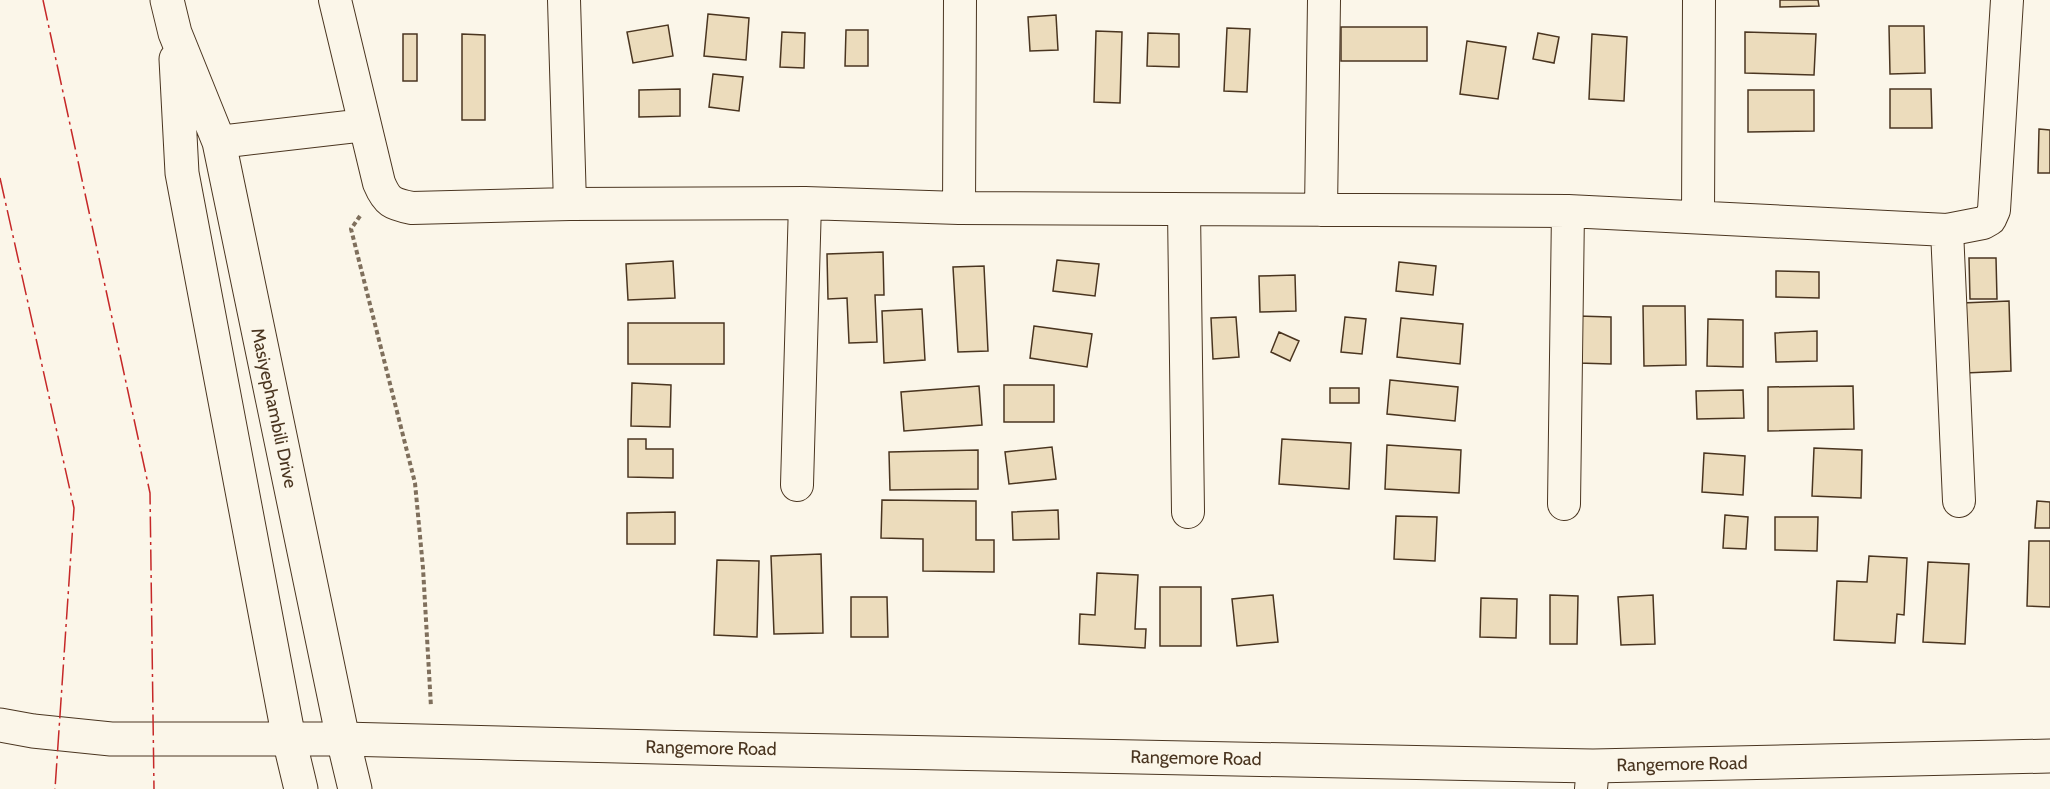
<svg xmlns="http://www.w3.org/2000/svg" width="2050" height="789" viewBox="0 0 2050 789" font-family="Cabin,sans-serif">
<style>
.building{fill:#ecdcbc;stroke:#4a3520;stroke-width:1.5}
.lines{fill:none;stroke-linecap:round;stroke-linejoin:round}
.street-casing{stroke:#4a3520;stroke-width:34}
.secondary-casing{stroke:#4a3520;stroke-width:35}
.primary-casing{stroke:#4a3520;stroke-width:35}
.path{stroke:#7f6f5c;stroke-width:4;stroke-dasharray:4.5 3;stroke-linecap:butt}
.street{stroke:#fbf6e9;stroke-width:32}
.secondary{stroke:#fbf6e9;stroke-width:33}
.primary{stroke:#fbf6e9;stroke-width:33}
.power{stroke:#c62828;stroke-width:1.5;stroke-dasharray:21 4.5 3 4.5;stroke-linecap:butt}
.labels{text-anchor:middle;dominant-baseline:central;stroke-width:4.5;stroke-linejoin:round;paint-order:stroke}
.street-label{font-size:18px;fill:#4a3520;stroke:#fbf6e9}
</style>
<rect width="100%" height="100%" fill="#fbf6e9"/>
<!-- building -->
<path class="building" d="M 1780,0 L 1818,0 L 1819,6 L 1780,7 Z
M 708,14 L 749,18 L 746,60 L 704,56 Z
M 1056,15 L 1058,50 L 1030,51 L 1028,17 Z
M 668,25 L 673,56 L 633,63 L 627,32 Z
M 1889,26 L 1924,26 L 1925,73 L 1890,74 Z
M 1341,27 L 1427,27 L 1427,61 L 1341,61 Z
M 1227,28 L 1250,29 L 1247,92 L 1224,91 Z
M 846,30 L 868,30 L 868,66 L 845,66 Z
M 1096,31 L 1122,32 L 1120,103 L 1094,102 Z
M 782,32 L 805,33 L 804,68 L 780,67 Z
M 1745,32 L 1816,34 L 1814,75 L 1745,73 Z
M 1148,33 L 1179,34 L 1179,67 L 1147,66 Z
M 1538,33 L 1559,37 L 1554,63 L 1533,59 Z
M 403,34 L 417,34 L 417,81 L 403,81 Z
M 462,34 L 485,35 L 485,120 L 462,120 Z
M 1592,34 L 1627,37 L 1624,101 L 1589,99 Z
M 1467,41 L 1506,47 L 1498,99 L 1460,94 Z
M 713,74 L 743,77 L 739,111 L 709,107 Z
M 680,89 L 680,116 L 639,117 L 639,90 Z
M 1890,89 L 1931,89 L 1932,128 L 1890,128 Z
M 1748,90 L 1814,90 L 1814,131 L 1748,132 Z
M 2039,129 L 2050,130 L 2050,173 L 2038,173 Z
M 883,252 L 884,295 L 875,295 L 877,342 L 849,343 L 847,298 L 828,299 L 827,254 Z
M 1969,258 L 1996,258 L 1997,299 L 1970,299 Z
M 1057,260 L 1099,264 L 1095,296 L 1053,291 Z
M 673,261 L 675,298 L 628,300 L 626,264 Z
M 1399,262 L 1436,266 L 1433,295 L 1396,291 Z
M 984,266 L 988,351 L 958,352 L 953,267 Z
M 1776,271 L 1819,272 L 1819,298 L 1776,297 Z
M 1295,275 L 1296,311 L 1260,312 L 1259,276 Z
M 2009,301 L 2011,371 L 1965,373 L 1962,303 Z
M 1643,306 L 1685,306 L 1686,365 L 1644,366 Z
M 922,309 L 925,360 L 884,363 L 882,311 Z
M 1578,316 L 1611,317 L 1611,364 L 1578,363 Z
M 1236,317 L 1239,357 L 1213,359 L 1211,318 Z
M 1345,317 L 1366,319 L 1362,354 L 1341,352 Z
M 1401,318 L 1463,324 L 1460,364 L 1397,357 Z
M 1708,319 L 1743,320 L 1743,367 L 1707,366 Z
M 628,323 L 724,323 L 724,364 L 628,364 Z
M 1034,326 L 1092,334 L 1087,367 L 1030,358 Z
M 1817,331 L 1817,361 L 1776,362 L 1775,333 Z
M 1279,332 L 1299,341 L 1290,361 L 1271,352 Z
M 1390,380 L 1458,387 L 1455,421 L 1387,414 Z
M 632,383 L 671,385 L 670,427 L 631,426 Z
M 1004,385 L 1054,385 L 1054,422 L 1004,422 Z
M 979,386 L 982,425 L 904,431 L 901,392 Z
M 1853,386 L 1854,429 L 1768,431 L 1768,387 Z
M 1330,388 L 1359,388 L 1359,403 L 1330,403 Z
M 1743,390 L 1744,418 L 1697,419 L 1696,391 Z
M 628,439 L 646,439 L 646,449 L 673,449 L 673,478 L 628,477 Z
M 1282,439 L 1351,443 L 1349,489 L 1279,484 Z
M 1387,445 L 1461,450 L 1459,493 L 1385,489 Z
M 1052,447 L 1056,479 L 1009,484 L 1005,452 Z
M 1814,448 L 1862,450 L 1861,498 L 1812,496 Z
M 978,450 L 978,489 L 890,490 L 889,452 Z
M 1704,453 L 1745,456 L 1743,495 L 1702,492 Z
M 882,500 L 976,501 L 976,540 L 994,540 L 994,572 L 923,571 L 923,539 L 881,538 Z
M 2037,501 L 2050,502 L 2050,528 L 2035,528 Z
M 1058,510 L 1059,539 L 1013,540 L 1012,512 Z
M 675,512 L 675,544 L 627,544 L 627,513 Z
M 1725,515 L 1748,517 L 1746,549 L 1723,548 Z
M 1396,516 L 1437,517 L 1435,561 L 1394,559 Z
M 1775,517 L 1818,517 L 1817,551 L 1775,550 Z
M 2029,541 L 2050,541 L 2050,607 L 2027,606 Z
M 821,554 L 823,633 L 774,634 L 771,556 Z
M 1869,556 L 1907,558 L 1904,615 L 1897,614 L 1895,643 L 1834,640 L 1837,581 L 1867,582 Z
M 717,560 L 759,561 L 757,637 L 714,635 Z
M 1928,562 L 1969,564 L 1965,644 L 1923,642 Z
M 1097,573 L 1138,575 L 1135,629 L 1146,629 L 1145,648 L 1079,644 L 1080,614 L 1095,615 Z
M 1160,587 L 1201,587 L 1201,646 L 1160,646 Z
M 1273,595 L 1278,642 L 1237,646 L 1232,599 Z
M 1550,595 L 1578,596 L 1577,644 L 1550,644 Z
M 1653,595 L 1655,644 L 1621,645 L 1618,597 Z
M 851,597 L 887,597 L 888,637 L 851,637 Z
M 1481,598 L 1517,599 L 1516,638 L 1480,637 Z"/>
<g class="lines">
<!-- street casing -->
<g class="street-casing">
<path id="street" d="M 335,0 L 379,183 C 387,202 392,204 412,208 L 570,204 L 805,203 L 959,208 L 1568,211 L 1947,230 L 1983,223 L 1990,219 L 1994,210 L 2007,0
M 564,0 L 570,204
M 219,142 L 365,125
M 959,208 L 960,0
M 1184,210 L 1188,512
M 1321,210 L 1324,0
M 1698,216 L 1699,0
M 1947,230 L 1959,501
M 797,485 L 805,203
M 1564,504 L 1568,211
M 1591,789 L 1593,766"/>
</g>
<!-- secondary casing -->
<g class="secondary-casing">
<path id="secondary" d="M 0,725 L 33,731 L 111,739 L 343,739 L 736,749 L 1593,766 L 2050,756"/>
</g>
<!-- primary casing -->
<g class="primary-casing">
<path id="primary" d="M 167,0 L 175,33 L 219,142 L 343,739 L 355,789
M 176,59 L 182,173 L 289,739 L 301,789"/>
</g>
<!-- path -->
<path class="path" d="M 360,216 L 351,229 L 415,483 L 423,568 L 431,707"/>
<!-- street -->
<use href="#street" class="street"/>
<!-- secondary -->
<use href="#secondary" class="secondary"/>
<!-- primary -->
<use href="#primary" class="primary"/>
<!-- power -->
<path class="power" d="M 43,0 L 150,493 L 154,789
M 0,178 L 74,508 L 55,789"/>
</g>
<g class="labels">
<!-- street labels -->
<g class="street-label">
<text transform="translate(274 408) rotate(78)">Masiyephambili Drive</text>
<text transform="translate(711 748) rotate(1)">Rangemore Road</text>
<text transform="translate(1196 758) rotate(1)">Rangemore Road</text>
<text transform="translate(1682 764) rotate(-1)">Rangemore Road</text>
</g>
</g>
</svg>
